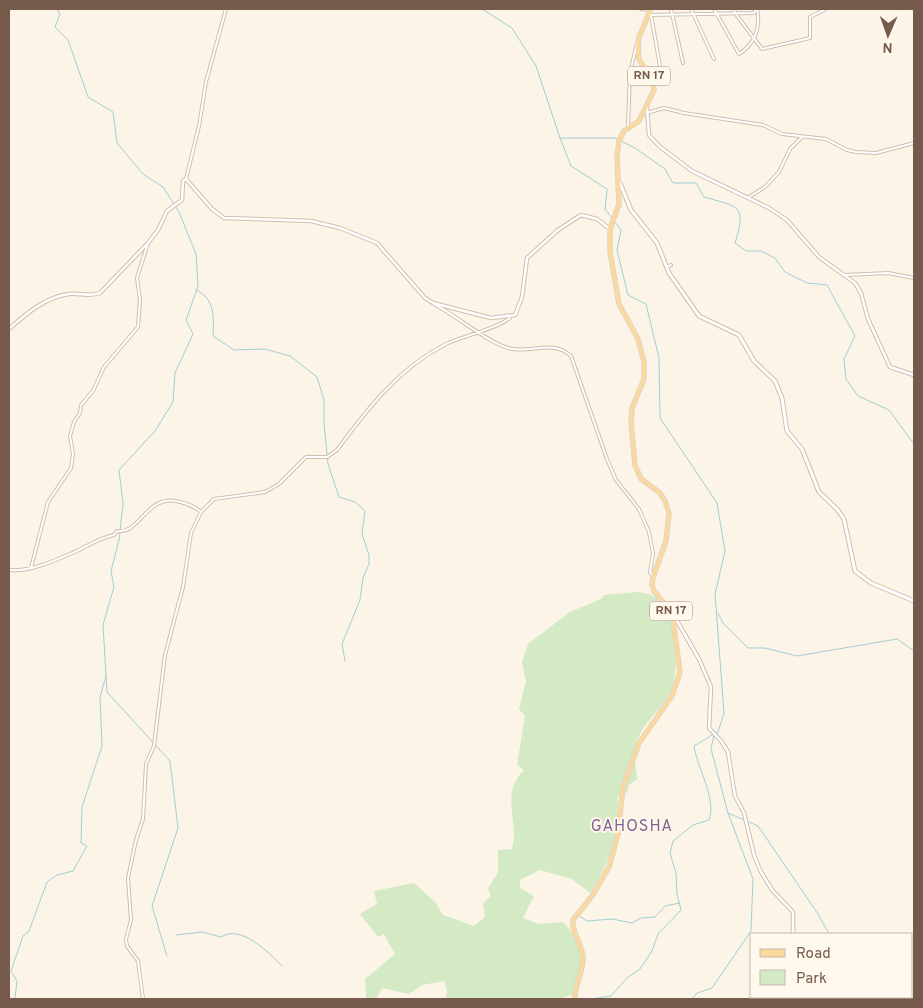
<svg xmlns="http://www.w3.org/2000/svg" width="923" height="1008" viewBox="0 0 923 1008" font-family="Overpass,sans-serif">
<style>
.green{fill:#d3eac4}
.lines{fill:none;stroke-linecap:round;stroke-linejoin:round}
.stream{stroke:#a1cfd8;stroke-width:1}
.minor-casing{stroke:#d0beaf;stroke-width:4}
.tertiary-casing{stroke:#d0beaf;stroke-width:4.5}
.secondary-casing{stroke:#d3beac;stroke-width:5}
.primary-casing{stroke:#dbd4d0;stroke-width:5.5}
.minor{stroke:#fff;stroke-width:2}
.tertiary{stroke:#fff;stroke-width:2.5}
.secondary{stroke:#fff;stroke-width:3}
.primary{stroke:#fad99f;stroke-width:4}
.labels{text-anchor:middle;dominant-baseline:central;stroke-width:4;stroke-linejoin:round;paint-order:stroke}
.shield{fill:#fff8ec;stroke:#9f897b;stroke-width:1}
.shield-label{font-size:12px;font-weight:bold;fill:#765a4b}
.quarter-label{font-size:16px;letter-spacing:1px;fill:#836292;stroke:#fff8ec}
</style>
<rect width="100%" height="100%" fill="#fcf4e6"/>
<!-- green -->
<path class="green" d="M 638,592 C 649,594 658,596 665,605 C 677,619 679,678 670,694 C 659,712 639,726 635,748 C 633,757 637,769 637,779 L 629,785 L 627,793 L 618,796 C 618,836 612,859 590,893 L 572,879 L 540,870 L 520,880 L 520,888 L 534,896 L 523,918 L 539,924 L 563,922 C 587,946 581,964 574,994 L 560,999 L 446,999 L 447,991 L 444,981 L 422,985 L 409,994 L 382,988 L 376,999 L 366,998 L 365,979 L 395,954 L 384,934 L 378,937 L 360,914 L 377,904 L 374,891 L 414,883 L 435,902 L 443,915 L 474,926 L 485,917 L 483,903 L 491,896 L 488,888 L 498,873 L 498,850 L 512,849 C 520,820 499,795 524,770 L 517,765 L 525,716 L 519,709 L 526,681 L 522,662 L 528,644 L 570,612 L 601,599 L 604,595 Z"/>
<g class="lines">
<!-- stream -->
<path class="stream" d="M 57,9 L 60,14 L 55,27 L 68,40 L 88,97 L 113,112 L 117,143 L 143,174 L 163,187 L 179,212 L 196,254 L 198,286 L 186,320 L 193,334 L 175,373 L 173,402 L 155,431 L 119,470 L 123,504 L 119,540 L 111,571 L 114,587 L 103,625 L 107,692 L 170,761 L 178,828 L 152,906 L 167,956
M 482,9 L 512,28 L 536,66 L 560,138 L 615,138 L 635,148 L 665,169 L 673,183 L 696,183 L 704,197 C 739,207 747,205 735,243 L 746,251 L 761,251 L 775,258 L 785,272 L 807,283 L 827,285 L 855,336 L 844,359 L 846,379 L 858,396 L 889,410 L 914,444
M 560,138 L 571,166 L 607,189 L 605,209 L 612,218
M 614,221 L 621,230 L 617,250 L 628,295 L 646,304 L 659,358 L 660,418 L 717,503 L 725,551 L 715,594 L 724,713 L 718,732 L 714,735 L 711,749 L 728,813 L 758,826 L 818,914 L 829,934
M 196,290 C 215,298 214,318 213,336 L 234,350 L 265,349 L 290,356 L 317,377 L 324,400 L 324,423 L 328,464 L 339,497 L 355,502 L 365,511 L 362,534 L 369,555 L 369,564 L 363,578 L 360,600 L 342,644 L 345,661
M 718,613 L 723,623 L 748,648 L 765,648 L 797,656 L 897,639 L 914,651
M 579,916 L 587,921 L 612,919 L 632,923 L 641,918 L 655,917 L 665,906 L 680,903
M 176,935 L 202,932 L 221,937 C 241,924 268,952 282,966
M 858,997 L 859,999
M 15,999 L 17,981 L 11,971 L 23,936 L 29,931 L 47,882 L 57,875 L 73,871 L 87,846 L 81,843 L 82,807 L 102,746 L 100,697 L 106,676
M 591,999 L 611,996 L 627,978 L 640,969 L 652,951 L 658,934 L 681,910 L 677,894 L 676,873 L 670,853 L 673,841 L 693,825 L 709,820 C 717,799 697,768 694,746 L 712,735
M 692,999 L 697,993 L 712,988 L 751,931 L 753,879 L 728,813"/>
<!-- minor casing -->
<g class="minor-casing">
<path id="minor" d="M 641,9 L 650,10
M 671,9 L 683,63
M 691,9 L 714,59
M 714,9 L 739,54 C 755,44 761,27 757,9
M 734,9 L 735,13 L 762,49 L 810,38 L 810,17 L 824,10
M 650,15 L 754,13 L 756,9
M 651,15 L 660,66
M 647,113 L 664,108 L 684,113 L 763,125 L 782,134 L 826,139 L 847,150 L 856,152 L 876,153 L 914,143
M 628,127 L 630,73 L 637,43
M 186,179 L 199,126 L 206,82 L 226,9
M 749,197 L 765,187 L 779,172 L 790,149 L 802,137
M 666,267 L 671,265
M 845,275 L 888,273 L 914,278
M 434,304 C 455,315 489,343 508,348 C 530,355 552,338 571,356 L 607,459 L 616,480 L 639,509 L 649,532 L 653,554 L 650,572 L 653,577
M 31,568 L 48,502 L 71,468 L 73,454 L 70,436 L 74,422 L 80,413 L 81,405 L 93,391 L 104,367 L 138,327 L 140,300 L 137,278 L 148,243
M 9,570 C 28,572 52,562 70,554 C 85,548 98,538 114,535 L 117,531 C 140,535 147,492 180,502 C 189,504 194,506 201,512
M 143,999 L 138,961 L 127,946 L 126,939 L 131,920 L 128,878 L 136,840 L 143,819 L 146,764 L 154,746 L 165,655 L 183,587 L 191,533 L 201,512 L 214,499 L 265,492 L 279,484 L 306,457 L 327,457 L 337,450 C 368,408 399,368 446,344 C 465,335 494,330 510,318"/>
</g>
<!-- tertiary casing -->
<g class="tertiary-casing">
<path id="tertiary" d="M 647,107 L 649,135 L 659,146 L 692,171 L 769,208 L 787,220 L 819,257 L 855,283 L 861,293 L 868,319 L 890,367 L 914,375
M 9,329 C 26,314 45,297 69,294 C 80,293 89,297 100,293 L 148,243 L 158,230 L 167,211 L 182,200 L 183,181 L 186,179 L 212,209 L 224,218 L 311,221 L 340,228 L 377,243 L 425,298 L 433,303 L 491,318 L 515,315 L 522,297 L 527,258 L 558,230 L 581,215 L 597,219 L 610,229
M 673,614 L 699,659 L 711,687 L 709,728 L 722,742 L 728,752 L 735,796 L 744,813 L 754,855 L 760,870 L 772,890 L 793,912 L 793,934
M 786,999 L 786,997"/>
</g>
<!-- secondary casing -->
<g class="secondary-casing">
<path id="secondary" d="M 620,183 L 631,210 L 657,243 L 669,273 L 699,316 L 739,335 L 754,361 L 775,381 L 782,398 L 787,431 L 802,449 L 819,492 L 837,509 L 844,519 L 855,571 L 871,583 L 914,601"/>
</g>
<!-- primary casing -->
<g class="primary-casing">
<path id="primary" d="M 575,999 C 574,985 584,972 583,957 C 582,944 571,932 573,920 L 592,896 L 609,867 L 618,834 L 623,787 L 639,743 L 672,696 L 680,672 L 672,613 L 654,591 L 652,585 L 653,577 L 666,541 L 669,513 L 665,501 L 660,493 L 641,479 L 635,465 L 631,422 L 632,408 L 644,379 L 644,362 L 638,339 L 619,304 L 610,252 L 610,229 L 619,204 L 617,156 L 619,141 L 624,131 L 639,121 L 654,90 L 653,83 L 639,59 L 638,49 L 639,37 L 651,9"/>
</g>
<!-- minor -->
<use href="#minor" class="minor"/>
<!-- tertiary -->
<use href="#tertiary" class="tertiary"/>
<!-- secondary -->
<use href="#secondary" class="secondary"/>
<!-- primary -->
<use href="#primary" class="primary"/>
</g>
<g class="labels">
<!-- shield labels -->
<g class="shield">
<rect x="628" y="66.5" width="42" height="19" rx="4"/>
<rect x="650" y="601.5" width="42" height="19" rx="4"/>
</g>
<g class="shield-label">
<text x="649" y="76">RN 17</text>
<text x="671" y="611">RN 17</text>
</g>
<!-- quarter labels -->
<g class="quarter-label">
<text x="632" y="827">GAHOSHA</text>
</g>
</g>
<!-- border -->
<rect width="923" height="1008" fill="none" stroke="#765a4b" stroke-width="20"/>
<!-- legend -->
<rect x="750" y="933" width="162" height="65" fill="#fff8ec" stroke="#c8b9ac"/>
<rect x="760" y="949" width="25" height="8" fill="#fad99f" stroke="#c8b9ac"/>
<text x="796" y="958" font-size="15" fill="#765a4b">Road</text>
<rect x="760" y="970" width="25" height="15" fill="#d3eac4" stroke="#c8b9ac"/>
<text x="796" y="983" font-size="15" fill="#765a4b">Park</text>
<!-- north arrow -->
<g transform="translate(888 35) rotate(182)" stroke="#fff8ec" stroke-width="4" paint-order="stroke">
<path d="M0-4L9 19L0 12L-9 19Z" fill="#765a4b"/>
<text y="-8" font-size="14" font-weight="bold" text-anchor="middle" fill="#765a4b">N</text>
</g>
</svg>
